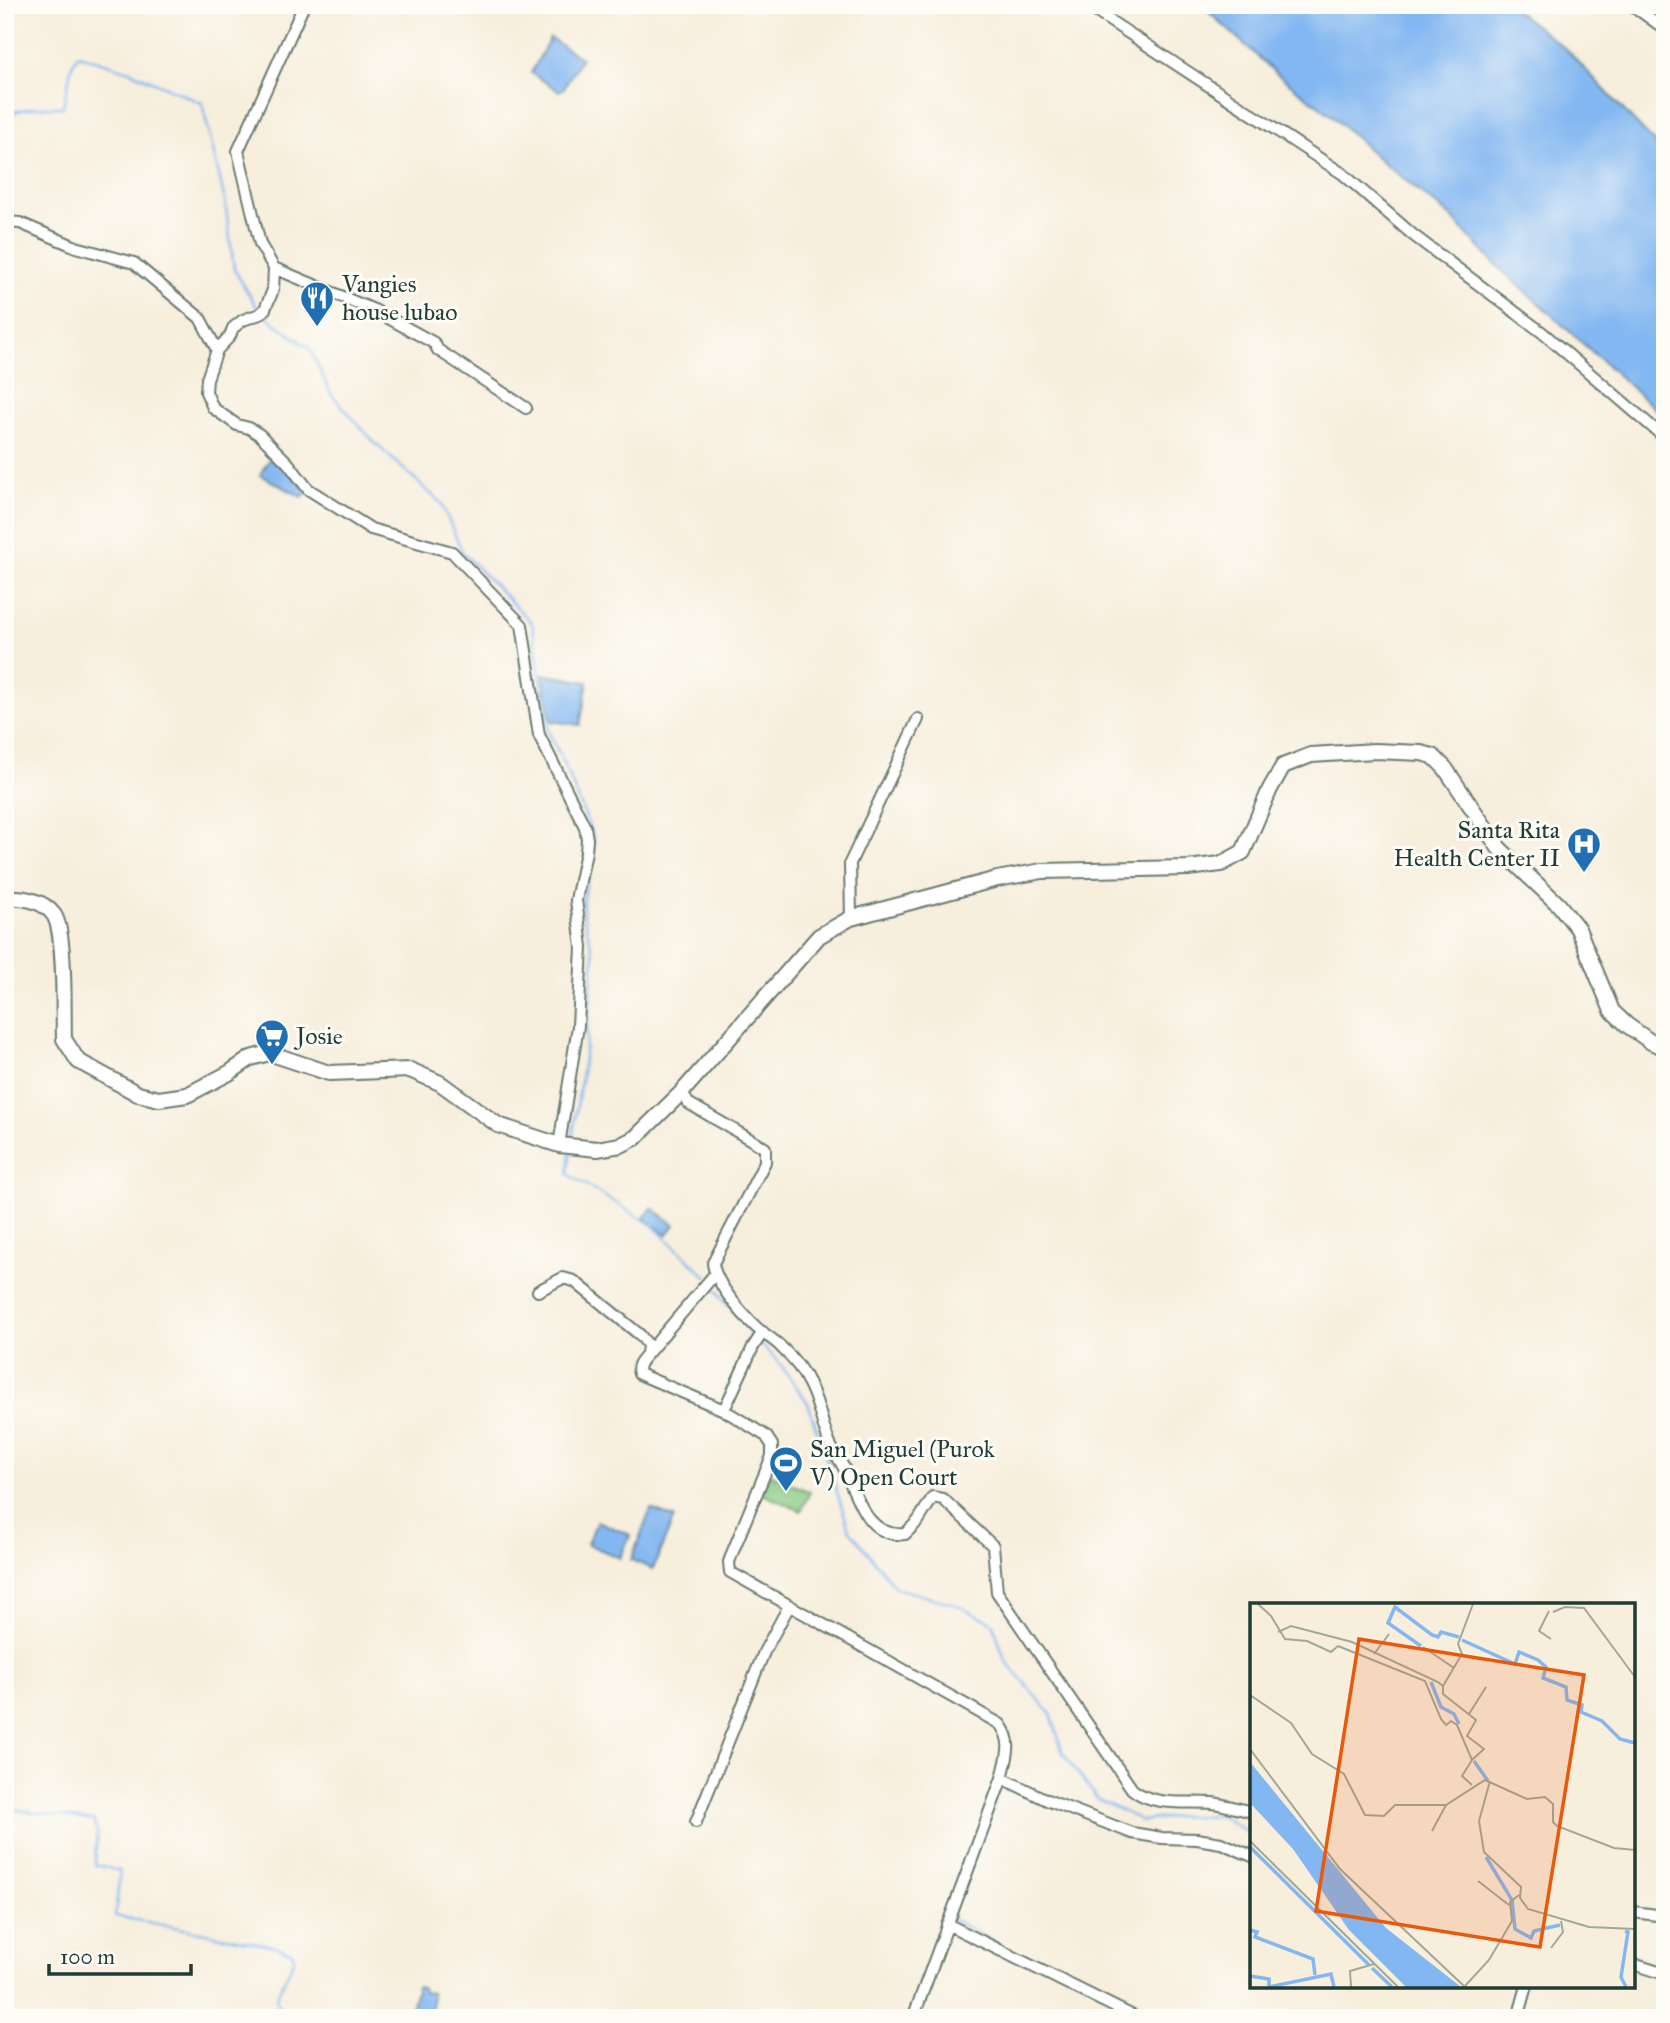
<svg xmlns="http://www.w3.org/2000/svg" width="1670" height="2023" viewBox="0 0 1670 2023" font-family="'IM FELL Great Primer',serif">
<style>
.grass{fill:#87c982;stroke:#53835b;stroke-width:2}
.water{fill:#83b7f1;stroke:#517a92;stroke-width:2}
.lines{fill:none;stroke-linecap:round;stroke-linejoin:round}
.stream{stroke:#83b7f1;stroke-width:2.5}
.minor-casing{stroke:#6b7b6f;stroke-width:14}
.tertiary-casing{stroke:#6b7b6f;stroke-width:18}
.minor{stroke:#fff;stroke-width:10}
.tertiary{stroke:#fff;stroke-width:14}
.labels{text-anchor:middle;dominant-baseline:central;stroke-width:6;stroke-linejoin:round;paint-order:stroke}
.poi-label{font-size:24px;fill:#1f3d34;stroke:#fdfcf7;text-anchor:start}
.inset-river{fill:none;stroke:#83b7f1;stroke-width:3.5}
.inset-road{fill:none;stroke:#a1a799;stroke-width:2}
.view{fill:#e8590c;fill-opacity:0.15;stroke:#e8590c;stroke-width:3.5}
.inset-edge{fill:none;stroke:#1f3d34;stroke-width:3.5}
</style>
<rect width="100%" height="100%" fill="#fdfcf7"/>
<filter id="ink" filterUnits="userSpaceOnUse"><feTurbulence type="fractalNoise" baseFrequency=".0143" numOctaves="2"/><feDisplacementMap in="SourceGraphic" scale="14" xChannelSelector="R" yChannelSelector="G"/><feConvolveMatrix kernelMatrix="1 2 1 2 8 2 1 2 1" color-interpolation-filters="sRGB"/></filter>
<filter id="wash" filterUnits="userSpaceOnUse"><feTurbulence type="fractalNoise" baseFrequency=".00686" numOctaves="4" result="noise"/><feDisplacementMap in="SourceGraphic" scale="28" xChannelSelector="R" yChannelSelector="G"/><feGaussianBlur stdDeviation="1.57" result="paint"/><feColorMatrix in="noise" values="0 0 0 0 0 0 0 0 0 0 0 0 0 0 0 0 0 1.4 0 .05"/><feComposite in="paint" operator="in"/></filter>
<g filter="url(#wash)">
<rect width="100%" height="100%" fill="#f7eedc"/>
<!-- grass -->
<path class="grass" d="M 770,1474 L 810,1492 L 801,1511 L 762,1494 Z"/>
<!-- water -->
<path class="water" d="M 1201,5 L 1509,5 L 1567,50 L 1665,154 L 1665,418 L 1491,260 L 1451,217 L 1379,159 L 1331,115 L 1277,74 Z
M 550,38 L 581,58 L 564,88 L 559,91 L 531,73 Z
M 273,453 L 307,492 L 302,497 L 260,475 Z
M 543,674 L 588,682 L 580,725 L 551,721 Z
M 652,1208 L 675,1225 L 667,1235 L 644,1218 Z
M 651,1509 L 674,1518 L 653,1569 L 631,1560 Z
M 597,1521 L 630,1535 L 620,1558 L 587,1544 Z
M 417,1986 L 423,1987 L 424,1992 L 432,1993 L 431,2013 L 411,2008 Z"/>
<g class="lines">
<!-- stream -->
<path class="stream" d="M 5,114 L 36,107 L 63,107 L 72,65 L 78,55 L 127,70 L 202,103 L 225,201 L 234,269 L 258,309
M 263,314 L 310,349 L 331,394 L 375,443 L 441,503 L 463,553 L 532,623 L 549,733 L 564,763 L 594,838 L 593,855 L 583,900 L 583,914 L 594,956 L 585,1052 L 572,1141
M 571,1151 L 568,1174 L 652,1225 L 707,1277
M 710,1282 L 754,1337
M 759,1342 L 780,1364 L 808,1403 L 849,1529 L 896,1588 L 954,1604 L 993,1623 L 1005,1660 L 1051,1714 L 1063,1753 L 1097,1799 L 1142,1821 L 1180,1816 L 1223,1817 L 1252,1835
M 5,1808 L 94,1821 L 97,1831 L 95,1865 L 120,1871 L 115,1916 L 274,1946 L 293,1953 L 294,1961 L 276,1997 L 281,2018
M 952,1919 L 1005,1947
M 1139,2013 L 1149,2018"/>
</g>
</g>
<g filter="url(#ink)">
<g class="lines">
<!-- minor casing -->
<g class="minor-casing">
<path id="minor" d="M 1086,5 L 1343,174 L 1413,235 L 1543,333 L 1665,438
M 1632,5 L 1665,29
M 5,222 L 20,223 L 76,247 L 134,263 L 200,318 L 217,350 L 207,379 L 206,392 L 213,408 L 237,425 L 249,428 L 260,435 L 288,463 L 308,489 L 371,529 L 452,552 L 522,625 L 539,735 L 585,827 L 587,839 L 586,852 L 576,900 L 582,947 L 578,1026 L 559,1145
M 274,268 L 374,310 L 434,343 L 438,350 L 526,408
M 217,350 L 230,336 L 233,328 L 243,320 L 260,314 L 265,309 L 273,290 L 274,268 L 260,244 L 238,151 L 304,5
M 851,918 L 850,863 L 918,719
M 682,1092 L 688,1103 L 765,1148 L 765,1162 L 713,1263 C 715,1283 742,1314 757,1328 C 765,1335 775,1340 782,1348 C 793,1358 804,1373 810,1386 C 819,1404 822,1424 829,1442 C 833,1452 840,1460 845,1470 C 857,1497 867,1538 905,1534 L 918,1521 L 933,1497 L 943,1499 L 993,1546 L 997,1592 L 1132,1789 C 1153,1807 1186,1801 1213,1803 C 1226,1805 1239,1809 1252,1812
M 714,1275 L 647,1354 C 642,1360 636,1365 639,1374 L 724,1410 L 766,1436 L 772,1445 L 772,1456 L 733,1551 L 729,1562 L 730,1572 L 1000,1724 C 1014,1742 1007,1757 1002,1778 L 1047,1800 L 1132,1833 L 1162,1838 L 1197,1839 L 1221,1843 L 1252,1856
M 538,1291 L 563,1278 L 574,1281 L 640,1335 L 648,1345 L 647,1354
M 724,1410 L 753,1347 L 763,1332
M 696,1822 L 764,1652 L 789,1606
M 1633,1912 L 1665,1916
M 947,1924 L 1137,2018
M 1633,1964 L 1665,1974
M 913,2018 L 1002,1778
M 1518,2018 L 1527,1986"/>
</g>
<!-- tertiary casing -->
<g class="tertiary-casing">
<path id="tertiary" d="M 5,898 C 22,897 43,900 54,915 C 66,933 63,1014 64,1039 L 78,1061 L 138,1094 L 159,1099 L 187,1095 L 229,1073 L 251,1058 L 269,1053 L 329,1073 L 410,1070 L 440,1083 L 498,1125 L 559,1145 L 597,1149 L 621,1145 L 635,1138 L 682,1092 L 819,936 L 851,918 L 997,879 L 1042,871 L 1188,868 L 1221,864 L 1243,852 L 1270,789 L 1283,766 L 1311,755 L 1375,751 L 1421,753 L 1433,756 L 1445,768 L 1499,848 L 1559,905 L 1578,929 L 1612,1011 L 1627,1025 L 1651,1042 L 1665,1048"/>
</g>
<!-- minor -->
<use href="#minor" class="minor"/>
<!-- tertiary -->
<use href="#tertiary" class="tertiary"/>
</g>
</g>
<!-- icons -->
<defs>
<g id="restaurant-pin" transform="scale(1.75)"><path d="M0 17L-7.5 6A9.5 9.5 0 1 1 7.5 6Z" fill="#1f6fb2" stroke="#fdfcf7"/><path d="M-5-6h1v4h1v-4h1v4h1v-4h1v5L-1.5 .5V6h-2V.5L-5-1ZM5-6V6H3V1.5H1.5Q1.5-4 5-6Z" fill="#fff"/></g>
<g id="hospital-pin" transform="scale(1.75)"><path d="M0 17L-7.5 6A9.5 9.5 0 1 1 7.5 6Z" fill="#1f6fb2" stroke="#fdfcf7"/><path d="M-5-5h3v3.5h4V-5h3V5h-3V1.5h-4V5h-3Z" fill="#fff"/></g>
<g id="supermarket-pin" transform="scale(1.75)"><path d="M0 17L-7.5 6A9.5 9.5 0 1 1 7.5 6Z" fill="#1f6fb2" stroke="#fdfcf7"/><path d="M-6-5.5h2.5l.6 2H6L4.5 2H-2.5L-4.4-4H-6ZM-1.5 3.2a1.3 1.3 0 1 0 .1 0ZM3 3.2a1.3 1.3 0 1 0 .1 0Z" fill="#fff"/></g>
<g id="stadium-pin" transform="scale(1.75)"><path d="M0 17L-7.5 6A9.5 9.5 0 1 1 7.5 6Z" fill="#1f6fb2" stroke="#fdfcf7"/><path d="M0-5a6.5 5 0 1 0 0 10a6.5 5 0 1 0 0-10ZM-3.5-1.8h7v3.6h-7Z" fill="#fff"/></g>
</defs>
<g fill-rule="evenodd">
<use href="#restaurant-pin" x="317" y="298"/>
<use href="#hospital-pin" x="1584" y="844"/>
<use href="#supermarket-pin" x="272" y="1036"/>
<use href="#stadium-pin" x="786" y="1463"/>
</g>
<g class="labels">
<!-- poi labels -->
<g class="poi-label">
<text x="342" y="284">Vangies<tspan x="342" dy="28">house lubao</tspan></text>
<text x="1560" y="830" text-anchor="end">Santa Rita<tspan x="1560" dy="28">Health Center II</tspan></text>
<text x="296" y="1036">Josie</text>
<text x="810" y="1449">San Miguel (Purok<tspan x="810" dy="28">V) Open Court</tspan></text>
</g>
</g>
<!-- overview -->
<g transform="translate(1250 1603)">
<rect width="385" height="385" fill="#f7eedc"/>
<path d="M 0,159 L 136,325 L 211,384 L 156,384 L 99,327 L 43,246 L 0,200 Z" fill="#83b7f1"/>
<path class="inset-river" d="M 212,37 L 265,61 L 269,49 L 288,57 L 296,64 L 293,75 L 316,84 L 317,97 L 332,102 L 331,109 L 352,118 L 370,136 L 385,140M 171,43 L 138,20 L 145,4 L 182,32 L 188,34 L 191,29 L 209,34M 181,79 L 191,104 L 204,111 L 209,121M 224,158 L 238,178M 0,244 L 119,362M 236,254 L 262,297 L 265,326 L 281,335 L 284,328 L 310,322M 0,327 L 7,329 L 5,334 L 63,356 L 65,372M 375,328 L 378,329 L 371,374 L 376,384M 122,365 L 142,384M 0,373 L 19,376 L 19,383M 19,384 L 81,371 L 84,384"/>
<path class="inset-road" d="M 8,1 L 21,13 L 35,36 L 57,38 L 81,49 L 88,43M 299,8 L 289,28 L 301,36M 303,9 L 315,4 L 334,5 L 385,74M 28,29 L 41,23 L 102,39 L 188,79 L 193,83 L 193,91 L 226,117 L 217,133 L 234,146 L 222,157M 88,43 L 175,78 L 191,116 L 196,122 L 201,118 L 207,122 L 222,157 L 212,173 L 222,182M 173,44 L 204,65M 124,51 L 139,31M 193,83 L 212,51 L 208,41 L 223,1M 0,92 L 41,120 L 62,151 L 94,171 L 115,212 L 134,213 L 145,202 L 196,202 L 235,177 L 277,196 L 295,194 L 303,201 L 303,219 L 307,223 L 364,245 L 385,247M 219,111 L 236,84M 0,146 L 90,266 L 215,384M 240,178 L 229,218 L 234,249 L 271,284 L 270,295 L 278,306 L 339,324 L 385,326M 182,228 L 196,202M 0,238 L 148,384M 228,278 L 259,302M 301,345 L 313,329 L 311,318M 215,383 L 239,357 L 262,318 L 260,299 L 269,292M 101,384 L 100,368 L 124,361"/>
<path class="view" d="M 109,36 L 334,72 L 290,344 L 66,308 Z"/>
<rect width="385" height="385" class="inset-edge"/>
</g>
<!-- margin -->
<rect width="1670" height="2023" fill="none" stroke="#fdfcf7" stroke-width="28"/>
<!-- scale -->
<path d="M49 1964v10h142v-10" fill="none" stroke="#1f3d34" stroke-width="3.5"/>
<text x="60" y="1964" font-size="21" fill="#1f3d34" stroke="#fdfcf7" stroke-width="5" paint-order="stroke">100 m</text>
</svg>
